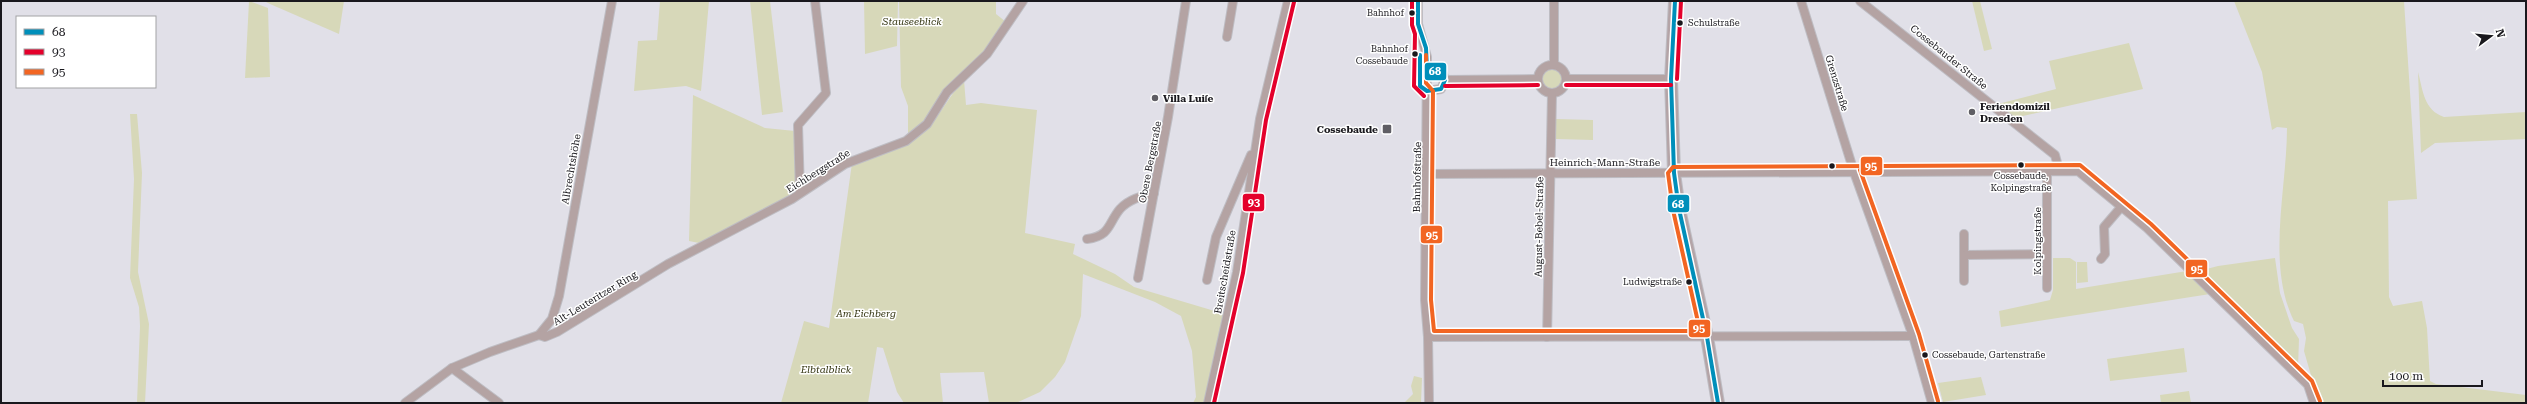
<svg xmlns="http://www.w3.org/2000/svg" width="2527" height="404" font-family="'Roboto Serif',serif">
<style>
.green{fill:#d7d8b9}
.lines{fill:none;stroke-linecap:round;stroke-linejoin:round}
.minor-casing{stroke:#bebdc3;stroke-width:10}
.primary-casing{stroke:#bebdc3;stroke-width:14}
.minor{stroke:#b4a3a3;stroke-width:8}
.primary{stroke:#b4a4a7;stroke-width:12}
.bus-1-casing{stroke:#fff;stroke-width:7}
.bus-2-casing{stroke:#fff;stroke-width:7}
.bus-3-casing{stroke:#fff;stroke-width:7}
.bus-1{stroke:#008fba;stroke-width:4}
.bus-2{stroke:#e4002b;stroke-width:4}
.bus-3{stroke:#f26522;stroke-width:4}
.bus-dot{fill:#19181d;stroke:#fff;stroke-width:1.5}
.poi-dot{fill:#5f5e64;stroke:#fff;stroke-width:1.5}
.labels{text-anchor:middle;dominant-baseline:central;stroke-width:3;stroke-linejoin:round;paint-order:stroke}
.bus-label{font-size:9px;fill:#19181d;stroke:#fff;text-anchor:end}
.park-label{font-size:10px;font-style:italic;fill:#343511;stroke:#fff}
.street-label{font-size:10px;fill:#19181d;stroke:#fff}
.poi-label{font-size:10px;font-weight:bold;fill:#19181d;stroke:#fff;text-anchor:start}
.line-badge{stroke:#fff;stroke-width:1.5}
.badge-label{font-size:11px;text-anchor:middle;font-weight:bold;fill:#fff}
</style>
<rect width="100%" height="100%" fill="#e1e0e8"/>
<g class="green">
<polygon points="249,1 268,8 270,77 245,78"/>
<polygon points="264,1 344,1 339,34 270,4"/>
<polygon points="660,1 709,1 701,91 686,86 634,91 638,41 657,40"/>
<polygon points="750,1 770,1 783,112 762,115"/>
<polygon points="864,1 898,1 897,46 865,54"/>
<polygon points="899,1 996,1 996,14 1006,22 986,51 947,87 919,127 908,134 908,106 901,87"/>
<polygon points="1972,1 1980,1 1992,49 1984,51"/>
<path d="M2234 1H2404L2417 199 2388 201 2389 297 2393 306 2422 301 2427 328 2430 381 2436 384 2526 395V403H2319L2304 351 2306 338 2303 324 2294 321C2266 265 2287 188 2287 128L2277 127 2272 130 2262 72Z"/>
<polygon points="2129,43 2143,89 2014,118 1998,104 2056,89 2049,61"/>
<circle cx="1552" cy="79" r="10"/>
<path d="M2418 72C2423 91 2424 110 2444 117L2526 112V139L2435 143 2421 153Z"/>
<path d="M964 80 966 105 981 103 1037 110 1025 233 1075 244 1073 254 1115 274 1134 287 1228 315 1208 403H1193L1196 397 1192 351 1181 316 1155 302 1083 274 1081 316 1065 362 1055 377 1040 392 1016 403H989L984 372 940 373 943 403H904L897 392 883 348 877 347 868 403H781L804 321 829 328 852 163C877 155 911 148 929 127 942 112 949 96 964 80Z"/>
<polygon points="693,95 765,128 795,131 795,191 778,204 699,243 689,241"/>
<polygon points="130,114 137,114 142,173 138,272 149,324 145,403 137,403 140,326 139,307 130,278 134,179"/>
<polygon points="1556,119 1593,120 1593,140 1556,139"/>
<polygon points="2083,165 2175,244 2171,244 2080,167"/>
<polygon points="2053,258 2070,258 2076,262 2076,289 2187,271 2210,294 2001,327 1999,311 2050,300 2053,290"/>
<polygon points="2275,258 2280,293 2292,328 2299,339 2298,368 2199,271 2218,266"/>
<polygon points="2077,262 2087,262 2088,282 2077,283"/>
<polygon points="2184,348 2187,372 2110,381 2107,359"/>
<polygon points="1414,376 1422,378 1421,403 1404,403 1413,394 1411,386"/>
<polygon points="1981,377 1986,395 1943,402 1938,383"/>
<polygon points="2189,391 2191,403 2161,403 2160,395"/>
</g>
<g class="lines">
<g class="minor-casing">
<g id="minor">
<polyline points="1418,1 1418,24 1427,57 1425,300 1428,337 1429,403"/>
<polyline points="1801,1 1854,172 1913,336 1932,403"/>
<polyline points="1860,1 2055,155 2059,170"/>
<polyline points="1227,37 1233,1"/>
<circle cx="1552" cy="79" r="14"/>
<polyline points="1554,65 1554,1"/>
<polyline points="1566,79 1671,79"/>
<polyline points="1445,80 1538,79"/>
<polyline points="1427,91 1441,89 1445,80 1443,74 1427,69"/>
<polyline points="2047,170 2047,288"/>
<polyline points="1427,174 2078,171 2147,228 2308,385 2314,403"/>
<polyline points="800,193 798,125 826,93 815,1"/>
<polyline points="1964,234 1964,255 2047,254"/>
<path d="M1087 239C1111 236 1108 223 1120 209 1129 199 1142 196 1154 193"/>
<polyline points="1964,255 1964,281"/>
<polyline points="2101,259 2105,254 2104,227 2122,206"/>
<polyline points="1138,278 1168,117 1186,1"/>
<polyline points="1207,280 1216,237 1251,155"/>
<polyline points="539,335 552,319 559,296 612,1"/>
<polyline points="1428,337 1913,336"/>
<polyline points="1547,337 1552,94"/>
<polyline points="452,368 499,403"/>
<polyline points="405,403 452,368 490,352 539,335 545,337 557,332 668,264 792,199 845,164 906,141 927,124 947,92 987,54 1023,1"/>
<polyline points="1208,403 1237,272 1260,119 1288,1"/>
</g>
</g>
<g class="primary-casing">
<polyline id="primary" points="1675,1 1671,79 1674,173 1679,209 1707,337 1718,403"/>
</g>
<use href="#minor" class="minor"/>
<use href="#primary" class="primary"/>
<g class="bus-1-casing">
<g id="bus-1">
<polyline points="1418,1 1418,24 1426,48 1427,69 1443,74 1445,80 1441,89 1427,91 1420,86 1420,55"/>
<polyline points="1675,1 1671,79 1674,173 1679,209 1707,337 1718,403"/>
</g>
</g>
<g class="bus-2-casing">
<g id="bus-2">
<polyline points="1412,1 1412,25 1415,34 1414,86 1424,96"/>
<polyline points="1677,79 1681,1"/>
<polyline points="1566,85 1671,85"/>
<polyline points="1445,86 1538,85"/>
<polyline points="1214,403 1243,273 1266,120 1294,2"/>
</g>
</g>
<g class="bus-3-casing">
<g id="bus-3">
<polyline points="1426,55 1426,83 1433,91 1431,300 1434,331 1700,331 1673,210 1668,173 1673,167 2080,165 2151,224 2312,381 2320,401"/>
<polyline points="1860,170 1919,334 1938,401"/>
</g>
</g>
<use href="#bus-1" class="bus-1"/>
<use href="#bus-2" class="bus-2"/>
<use href="#bus-3" class="bus-3"/>
</g>
<g class="bus-dot">
<circle cx="1412" cy="13" r="3.5"/>
<circle cx="1680" cy="23" r="3.5"/>
<circle cx="1415" cy="54" r="3.5"/>
<circle cx="2021" cy="165" r="3.5"/>
<circle cx="1832" cy="166" r="3.5"/>
<circle cx="1689" cy="282" r="3.5"/>
<circle cx="1925" cy="355" r="3.5"/>
</g>
<g class="poi-dot">
<circle cx="1155" cy="98" r="4"/>
<circle cx="1972" cy="112" r="4"/>
<rect x="1382" y="124" width="10" height="10" rx="2"/>
</g>
<g class="labels">
<g class="bus-label">
<text x="1404" y="13">Bahnhof</text>
<text x="1688" y="23" text-anchor="start">Schulstraße</text>
<text x="1408" y="49">Bahnhof<tspan x="1408" dy="12">Cossebaude</tspan></text>
<text x="2021" y="176" text-anchor="middle">Cossebaude,<tspan x="2021" dy="12">Kolpingstraße</tspan></text>
<text x="1682" y="282">Ludwigstraße</text>
<text x="1932" y="355" text-anchor="start">Cossebaude, Gartenstraße</text>
</g>
<g class="park-label">
<text x="912" y="21">Stauseeblick</text>
<text x="866" y="313">Am Eichberg</text>
<text x="826" y="369">Elbtalblick</text>
</g>
<g class="street-label">
<text transform="translate(1949 57) rotate(39)">Cossebauder Straße</text>
<text transform="translate(1837 83) rotate(73)">Grenzstraße</text>
<text transform="translate(1150 162) rotate(-79)">Obere Bergstraße</text>
<text x="1605" y="162">Heinrich-Mann-Straße</text>
<text transform="translate(571 169) rotate(-80)">Albrechtshöhe</text>
<text transform="translate(818 171) rotate(-32)">Eichbergstraße</text>
<text transform="translate(1417 177) rotate(-89)">Bahnhofstraße</text>
<text transform="translate(1539 227) rotate(-89)">August-Bebel-Straße</text>
<text transform="translate(2037 241) rotate(-90)">Kolpingstraße</text>
<text transform="translate(1225 272) rotate(-80)">Breitscheidstraße</text>
<text transform="translate(595 298) rotate(-31)">Alt-Leuteritzer Ring</text>
</g>
<g class="poi-label">
<text x="1163" y="98">Villa Luiſe</text>
<text x="1980" y="106">Feriendomizil<tspan x="1980" dy="12">Dresden</tspan></text>
<text x="1378" y="129" text-anchor="end">Cossebaude</text>
</g>
</g>
<g class="line-badge">
<rect x="1424" y="62" width="23" height="19" rx="4" fill="#008fba"/>
<rect x="1860" y="156" width="23" height="20" rx="4" fill="#f26522"/>
<rect x="1242" y="193" width="23" height="19" rx="4" fill="#e4002b"/>
<rect x="1667" y="194" width="23" height="19" rx="4" fill="#008fba"/>
<rect x="1420" y="225" width="23" height="19" rx="4" fill="#f26522"/>
<rect x="2185" y="259" width="23" height="19" rx="4" fill="#f26522"/>
<rect x="1688" y="319" width="23" height="19" rx="4" fill="#f26522"/>
</g>
<g class="badge-label">
<text x="1435" y="75">68</text>
<text x="1871" y="170">95</text>
<text x="1254" y="206">93</text>
<text x="1678" y="208">68</text>
<text x="1432" y="239">95</text>
<text x="2197" y="273">95</text>
<text x="1699" y="332">95</text>
</g>
<rect width="2527" height="404" fill="none" stroke="#19181d" stroke-width="4"/>
<rect x="16" y="16" width="140" height="72" fill="#ffffff" stroke="#a3a3a5"/>
<rect x="24" y="29" width="20" height="6" fill="#008fba" stroke="#a3a3a5"/>
<text x="52" y="36" font-size="12" fill="#19181d">68</text>
<rect x="24" y="49" width="20" height="6" fill="#e4002b" stroke="#a3a3a5"/>
<text x="52" y="56" font-size="12" fill="#19181d">93</text>
<rect x="24" y="69" width="20" height="6" fill="#f26522" stroke="#a3a3a5"/>
<text x="52" y="76" font-size="12" fill="#19181d">95</text>
<g transform="translate(2491 36) rotate(74)" stroke="#ffffff" stroke-width="3" paint-order="stroke">
<path d="M0-3L7 15L0 10L-7 15Z" fill="#19181d"/>
<text y="-6" font-size="11" font-weight="bold" text-anchor="middle" fill="#19181d">N</text>
</g>
<path d="M2383 380v6h99v-6" fill="none" stroke="#19181d" stroke-width="2"/>
<text x="2389" y="380" font-size="12" fill="#19181d" stroke="#ffffff" stroke-width="3" paint-order="stroke">100 m</text>
</svg>
